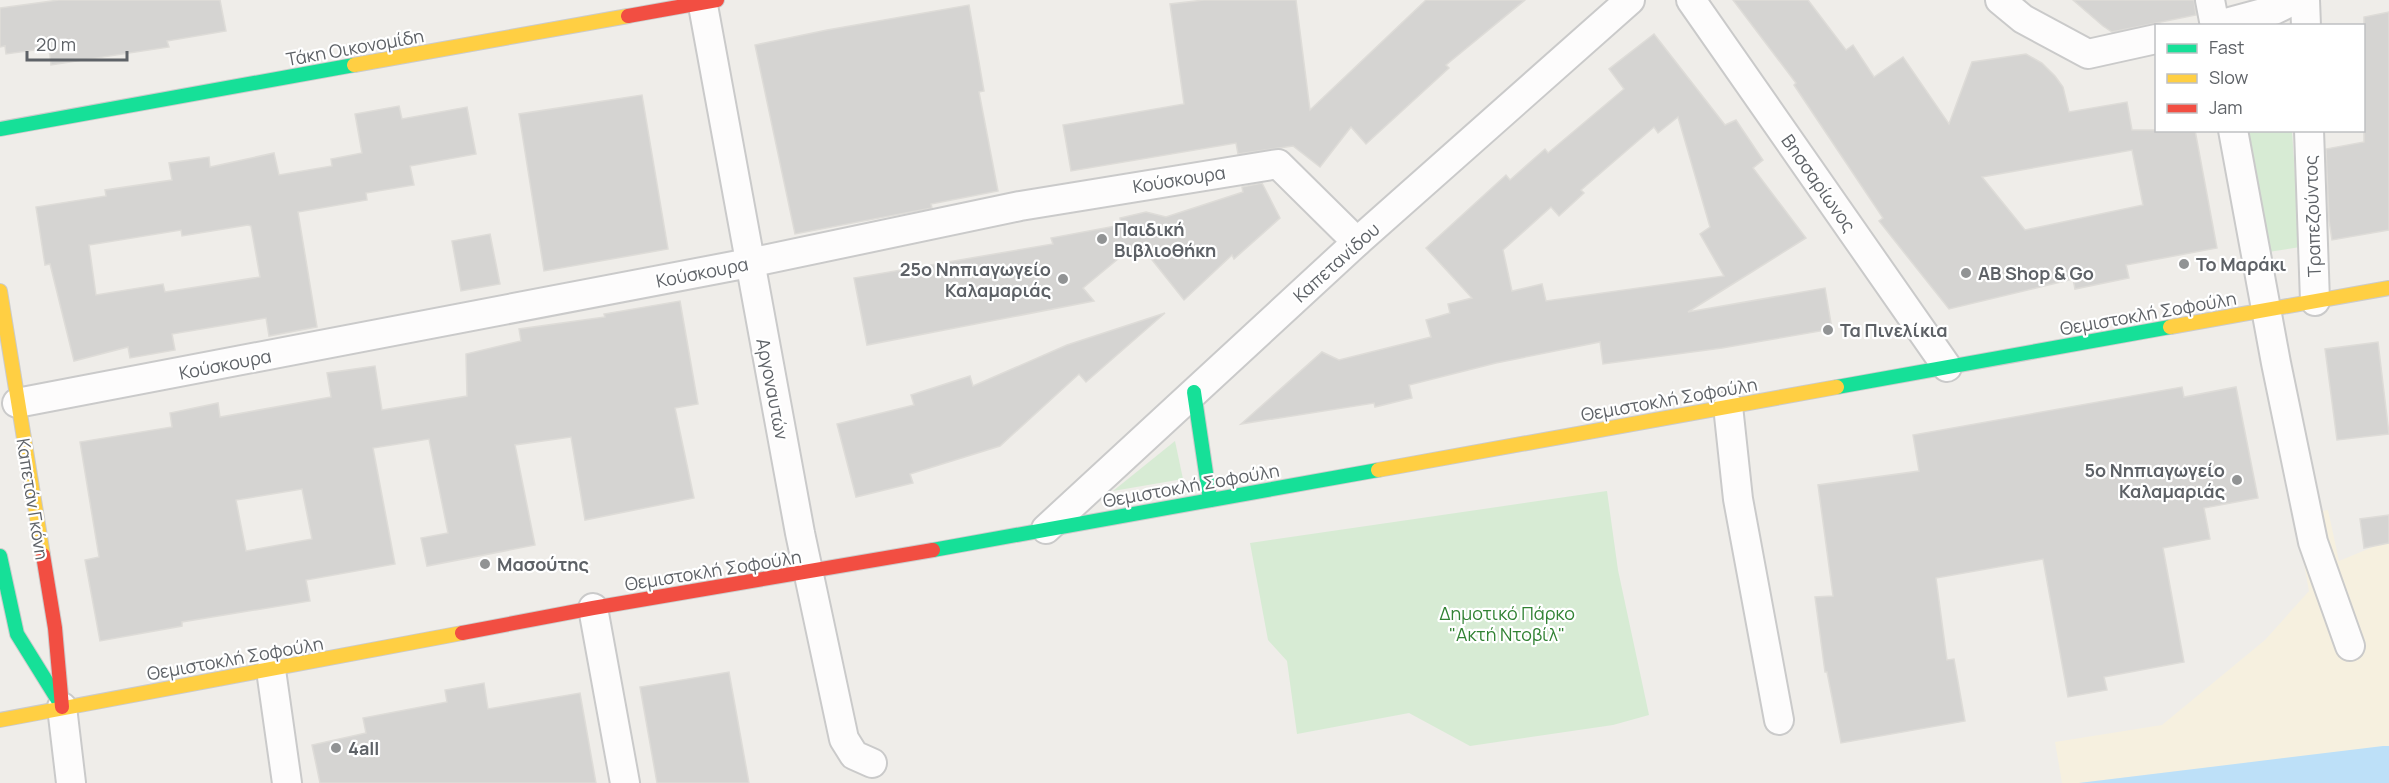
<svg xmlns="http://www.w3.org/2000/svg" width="2389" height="783" font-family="Manrope,sans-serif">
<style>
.green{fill:#d7ebd4}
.sand{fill:#f6f0df}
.water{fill:#bde0f8}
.building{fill:#d5d4d2;stroke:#dedcd8;stroke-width:1.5;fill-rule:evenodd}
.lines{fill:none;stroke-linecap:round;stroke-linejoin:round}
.street-casing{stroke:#cacaca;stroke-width:32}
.fast-casing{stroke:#cbcbcb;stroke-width:16}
.slow-casing{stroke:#cbcbcb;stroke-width:16}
.jam-casing{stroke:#cbcbcb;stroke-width:16}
.street{stroke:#fdfcfc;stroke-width:28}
.fast{stroke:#16e098;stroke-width:14}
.slow{stroke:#ffcf43;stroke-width:14}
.jam{stroke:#f24e42;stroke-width:14}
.poi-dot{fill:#919394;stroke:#fff;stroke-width:2}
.labels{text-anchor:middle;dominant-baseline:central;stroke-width:4.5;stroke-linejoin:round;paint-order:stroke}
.street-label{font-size:18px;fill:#5e6267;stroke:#fff}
.poi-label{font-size:18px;font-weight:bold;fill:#5e6267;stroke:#fff;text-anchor:start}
.park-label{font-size:18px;fill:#318233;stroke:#fff}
</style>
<rect width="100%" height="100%" fill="#efede9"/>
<g class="green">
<polygon points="2242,131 2292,131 2300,247 2262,253"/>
<polygon points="1175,441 1183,479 1113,491"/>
<polygon points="1607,491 1618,570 1649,715 1613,725 1470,746 1409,713 1297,734 1287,661 1268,640 1250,543"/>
</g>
<polygon class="sand" points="2328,510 2339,561 2380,544 2389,544 2389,746 2079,783 2062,783 2055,742 2162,725 2265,640 2309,591 2295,516"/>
<polygon class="water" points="2383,746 2389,746 2389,783 2079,783"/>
<g class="building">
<polygon points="59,0 220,0 226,31 167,41 169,47 51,65 49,48 6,54 5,46 0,47 0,8"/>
<polygon points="1204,0 1296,0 1310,110 1426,0 1525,0 1446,65 1449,68 1366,144 1351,127 1320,167 1293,146 1238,154 1236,143 1071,171 1063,125 1184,104 1170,4"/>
<path d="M1733 0H1808L1846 50 1853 45 1874 77 1903 57 1949 124 1972 62 2026 54 2042 63 2055 76 2063 87 2069 112 2127 102 2132 130H2195L2217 248 2126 265 2129 278 2075 289 2073 279 1949 309 1879 221 1883 218 1794 85 1796 83ZM2132 150 2143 205 2025 230 1982 177Z"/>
<polygon points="2073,0 2194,0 2196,15 2112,32 2103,26"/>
<polygon points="969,5 984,91 979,92 998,191 931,204 932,208 795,234 755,45 827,30"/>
<polygon points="2389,12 2389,230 2332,240 2329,220 2326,149 2364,142 2364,17"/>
<path d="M1654 34 1725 125 1736 120 1763 160 1753 168 1806 238 1688 312 1825 288 1832 329 1722 348 1603 364 1600 342 1496 363 1409 385 1412 398 1375 407 1374 403 1241 424 1322 352 1339 360 1431 337 1426 320 1450 313 1448 304 1472 298 1426 248 1506 175 1510 180 1545 149 1548 153 1624 89 1609 69ZM1678 117 1710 227 1700 234 1724 276 1546 301 1542 284 1512 291 1503 250 1551 207 1559 216 1584 193 1581 190 1654 127 1658 133Z"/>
<polygon points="642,95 668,249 544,271 519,114"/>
<path d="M399 106 402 119 467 107 476 154 410 166 414 185 366 193 367 200 298 212 317 327 269 336 266 318 172 334 175 350 130 358 128 347 74 361 50 264 45 265 36 207 106 196 105 190 172 180 169 163 209 157 210 167 274 153 279 175 332 166 331 159 362 153 355 114ZM248 225 251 226 260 277 165 292 163 284 96 295 89 245 181 230 182 236Z"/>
<polygon points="1262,183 1280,218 1234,259 1232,255 1184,300 1149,256 1124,254 1083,288 1094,301 867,345 854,278 1053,244 1051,238 1121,225 1120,218 1146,212 1166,217 1243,192 1242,187"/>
<polygon points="490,234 500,284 461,291 452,241"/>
<path d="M680 301 698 404 675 408 694 498 585 520 571 437 515 445 535 545 427 566 421 538 448 533 429 439 373 448 395 564 306 580 310 601 182 622V626L100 641 85 560 99 557 80 442 172 427 170 413 218 403 220 417 331 397 327 373 375 366 382 410 467 396 466 354 521 341 519 329 605 317 604 314ZM302 489 312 539 246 551 236 500Z"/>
<polygon points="1165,313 1086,382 1079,374 1000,446 910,474 913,483 856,497 837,424 914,405 911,395 970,376 973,386 1067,345"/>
<polygon points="2378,342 2389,434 2337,440 2325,349"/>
<polygon points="2182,387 2184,397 2236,387 2258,498 2204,508 2210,539 2163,548 2184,662 2104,677 2107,690 2068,697 2043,559 1936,578 1947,660 1954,659 1965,721 1841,743 1827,672 1825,672 1815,597 1833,596 1818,485 1919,471 1913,435"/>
<polygon points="2389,515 2389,543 2364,548 2360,519"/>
<polygon points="729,672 749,783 657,783 640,687"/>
<polygon points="484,683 488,709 580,693 596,783 320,783 312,745 366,733 363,718 447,702 445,690"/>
</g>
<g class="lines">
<g class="street-casing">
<g id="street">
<polyline points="702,0 800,533 844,739 854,755 872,763"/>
<polyline points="1691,0 1947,367"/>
<polyline points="2000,0 2023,19 2088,54 2156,39"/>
<polyline points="2210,0 2215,26"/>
<polyline points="2305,0 2306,26"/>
<polyline points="2215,26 2274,10 2294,0"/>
<polyline points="2233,130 2276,363 2313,542 2350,646"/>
<polyline points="2309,130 2315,301"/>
<polyline points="17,403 749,263 1020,206 1278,164 1357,242"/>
<polyline points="1728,406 1738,499 1779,720"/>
<polyline points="1046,529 1357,242 1630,0"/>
<polyline points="593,608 625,783"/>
<polyline points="271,670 287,783"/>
<polyline points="62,707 71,783"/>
</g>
</g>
<g class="fast-casing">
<g id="fast">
<polyline points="0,129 354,65"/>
<polyline points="1837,387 2170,327"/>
<polyline points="1194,392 1210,500"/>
<polyline points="933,550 1378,470"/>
<polyline points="0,556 17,634 58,700"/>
</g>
</g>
<g class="slow-casing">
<g id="slow">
<polyline points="354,65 628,16"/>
<polyline points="0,291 43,555"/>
<polyline points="2170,327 2389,288"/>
<polyline points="1378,470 1837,387"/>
<polyline points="0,720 462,633"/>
</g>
</g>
<g class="jam-casing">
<g id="jam">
<polyline points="628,16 717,0"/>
<polyline points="43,555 55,628 62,707"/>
<polyline points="462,633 593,608 933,550"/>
</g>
</g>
<use href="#street" class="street"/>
<use href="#fast" class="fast"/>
<use href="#slow" class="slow"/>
<use href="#jam" class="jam"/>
</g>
<g class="poi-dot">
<circle cx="1102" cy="239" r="6"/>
<circle cx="2184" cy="264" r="6"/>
<circle cx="1966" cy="273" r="6"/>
<circle cx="1063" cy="279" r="6"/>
<circle cx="1828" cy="330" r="6"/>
<circle cx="2237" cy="480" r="6"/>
<circle cx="485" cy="564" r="6"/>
<circle cx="336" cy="748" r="6"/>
</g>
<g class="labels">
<g class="street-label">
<text transform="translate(355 47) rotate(-10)">Τάκη Οικονομίδη</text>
<text transform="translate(1179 179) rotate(-9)">Κούσκουρα</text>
<text transform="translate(1819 183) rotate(55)">Βησσαρίωνος</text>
<text transform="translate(2312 216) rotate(-92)">Τραπεζούντος</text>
<text transform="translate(1336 262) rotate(-42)">Καπετανίδου</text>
<text transform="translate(702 272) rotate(-11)">Κούσκουρα</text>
<text transform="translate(2148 313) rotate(-10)">Θεμιστοκλή Σοφούλη</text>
<text transform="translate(225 364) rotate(-11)">Κούσκουρα</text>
<text transform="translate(773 389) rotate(79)">Αργοναυτών</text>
<text transform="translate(1669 399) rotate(-10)">Θεμιστοκλή Σοφούλη</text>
<text transform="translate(1191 485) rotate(-10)">Θεμιστοκλή Σοφούλη</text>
<text transform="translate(33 499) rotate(81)">Καπετάν Γκόνη</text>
<text transform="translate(713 570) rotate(-9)">Θεμιστοκλή Σοφούλη</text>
<text transform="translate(235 658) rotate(-10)">Θεμιστοκλή Σοφούλη</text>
</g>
<g class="poi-label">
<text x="1114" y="229">Παιδική<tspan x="1114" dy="21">Βιβλιοθήκη</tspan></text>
<text x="2196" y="264">Το Μαράκι</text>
<text x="1051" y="269" text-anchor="end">25ο Νηπιαγωγείο<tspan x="1051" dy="21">Καλαμαριάς</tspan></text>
<text x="1978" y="273">AB Shop &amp; Go</text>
<text x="1840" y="330">Τα Πινελίκια</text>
<text x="2225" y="470" text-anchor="end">5ο Νηπιαγωγείο<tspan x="2225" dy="21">Καλαμαριάς</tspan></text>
<text x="497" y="564">Μασούτης</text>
<text x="348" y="748">4all</text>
</g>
<g class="park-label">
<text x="1507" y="613">Δημοτικό Πάρκο<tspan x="1507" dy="21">"Ακτή Ντοβίλ"</tspan></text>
</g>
</g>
<rect x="2155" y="24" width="210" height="108" fill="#ffffff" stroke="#bfc0c2" stroke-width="1.5"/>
<rect x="2167" y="44" width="30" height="9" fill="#16e098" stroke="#bfc0c2" stroke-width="1.5"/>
<text x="2209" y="54" font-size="18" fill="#5e6267">Fast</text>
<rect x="2167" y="74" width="30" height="9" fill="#ffcf43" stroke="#bfc0c2" stroke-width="1.5"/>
<text x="2209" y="84" font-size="18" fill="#5e6267">Slow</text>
<rect x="2167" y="104" width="30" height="9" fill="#f24e42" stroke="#bfc0c2" stroke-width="1.5"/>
<text x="2209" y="114" font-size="18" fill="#5e6267">Jam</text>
<path d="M27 51v9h100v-9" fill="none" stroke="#5e6267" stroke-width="3"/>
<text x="36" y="51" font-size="18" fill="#5e6267" stroke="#ffffff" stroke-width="4.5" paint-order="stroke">20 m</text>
</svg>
